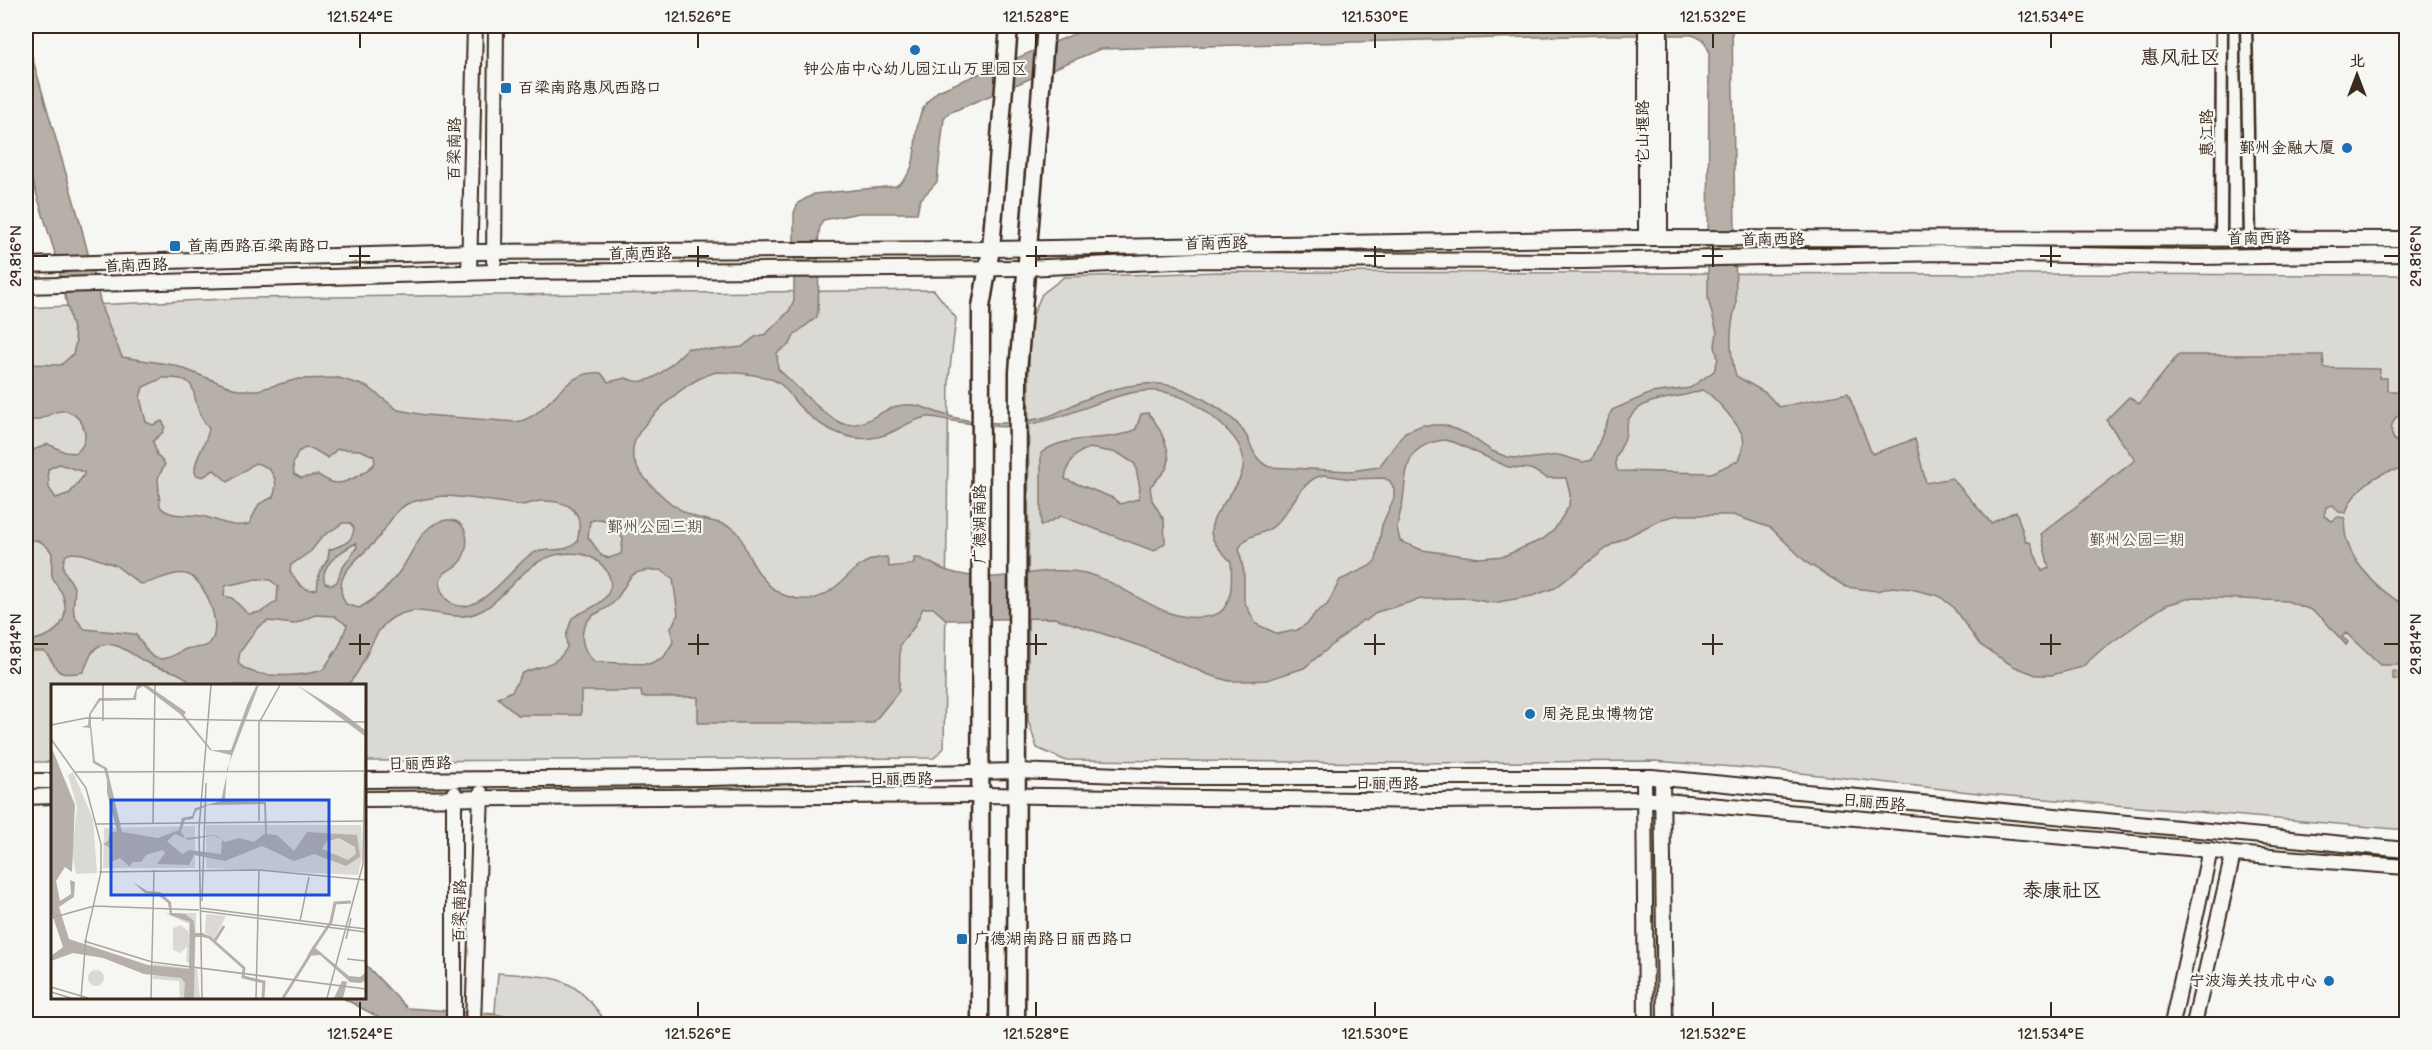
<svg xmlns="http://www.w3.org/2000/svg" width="2432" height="1050" font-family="'Balsamiq Sans','LXGW WenKai TC',sans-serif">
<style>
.green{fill:#dad9d3;stroke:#8a8278;stroke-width:1.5}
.water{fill:#b6b0a9;stroke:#857a71;stroke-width:1.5;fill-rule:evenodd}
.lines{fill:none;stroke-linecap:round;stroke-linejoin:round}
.street-casing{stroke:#3b2a1e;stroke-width:15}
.secondary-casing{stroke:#3b2a1e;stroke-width:18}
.primary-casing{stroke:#3b2a1e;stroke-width:21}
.street{stroke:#f6f6f2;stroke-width:10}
.secondary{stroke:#f6f6f2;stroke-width:14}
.primary{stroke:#f6f6f2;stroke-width:16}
.ticks{fill:none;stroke:#3b2a1e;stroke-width:2}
.poi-dot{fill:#1f6fb2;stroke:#f6f6f2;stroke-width:2}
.labels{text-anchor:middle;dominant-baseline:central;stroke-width:4.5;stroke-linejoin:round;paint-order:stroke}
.poi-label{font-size:16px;fill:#3b2a1e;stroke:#f6f6f2;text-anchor:start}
.street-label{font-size:16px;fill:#3b2a1e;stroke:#f6f6f2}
.park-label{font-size:16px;fill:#63564b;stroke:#f6f6f2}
.quarter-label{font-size:20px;fill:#3b2a1e;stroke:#f6f6f2}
.inset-river{fill:none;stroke:#b6b0a9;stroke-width:3}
.inset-road{fill:none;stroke:#aba49d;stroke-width:1.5}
.view{fill:#1d4ed8;fill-opacity:0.15;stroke:#1d4ed8;stroke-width:3}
.inset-edge{fill:none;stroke:#3b2a1e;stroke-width:3}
.neatline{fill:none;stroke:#3b2a1e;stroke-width:2}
.ticks-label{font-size:15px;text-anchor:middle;fill:#3b2a1e}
</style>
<rect width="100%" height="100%" fill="#f6f6f2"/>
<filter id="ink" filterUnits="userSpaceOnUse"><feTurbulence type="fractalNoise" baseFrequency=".0167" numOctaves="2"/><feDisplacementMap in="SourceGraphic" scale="12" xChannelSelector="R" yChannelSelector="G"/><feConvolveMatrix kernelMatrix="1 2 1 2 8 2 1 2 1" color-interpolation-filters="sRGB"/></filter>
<g filter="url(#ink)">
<g class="green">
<polygon points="1221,272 2406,275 2406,830 1987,794 1774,770 1654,761 1410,763 1064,760 1037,748 1028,720 1029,324 1042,294 1064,277"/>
<polygon points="934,290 956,318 949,377 944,748 934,758 365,761 364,686 52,686 52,762 26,762 26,308 248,298"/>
<path d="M498 973C554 977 574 973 607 1024H494Z"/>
</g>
<g class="water">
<path d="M1093 26H1732L1736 305C1729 329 1729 352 1736 376L1766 393 1779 407 1848 393 1872 454 1915 439 1926 483 1952 478 1991 523 2016 511 2026 542H2030L2042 571 2049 568 2041 534 2135 460 2106 420 2129 397 2139 404 2178 355H2323L2324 368 2380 369 2379 378H2387V391H2406V410C2386 420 2387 440 2406 449V472C2385 463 2350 492 2346 513L2339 512 2333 505 2326 507 2324 516 2332 521 2338 517 2345 518C2340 554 2377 590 2406 606V681L2393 679V671L2401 672V665H2380L2346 633 2342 637 2348 642 2346 645 2322 618 2311 610 2287 601 2194 597 2166 605 2152 614 2101 650 2082 667 2052 675H2036L2013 666 1980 645 1952 606 1939 596 1911 589 1892 587 1877 591 1846 587 1807 563 1771 528 1733 515H1678L1662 519 1611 545 1555 588 1532 596 1493 603 1465 598 1421 599 1377 612 1366 621 1363 620 1304 668 1267 680 1246 681H1229L1209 675 1143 647 1055 618 947 620 933 608H923L914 627 900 645 899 691 873 723H698V697H642L641 691H581V715H518L498 698 512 691 522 673C539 665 557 667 567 647L566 636 572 618C582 611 595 608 603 600 622 581 601 557 581 554 518 546 509 612 464 616 440 618 420 604 396 616 370 628 368 666 347 685H189L188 680C176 669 164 671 150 664 136 659 117 638 99 646 90 650 88 664 83 672 49 678 61 667 44 651H26V641C51 639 72 625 63 596 61 589 54 584 52 576 51 568 52 560 52 553 46 544 36 536 26 542V453L48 444 65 452 76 453C92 440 85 418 67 411 50 409 44 423 26 420V364L61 365 73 354 76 342 54 250 26 160V36L80 222 103 312 122 357 174 365 238 390H258L298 379 339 378 368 387 398 410 425 415 516 422C549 418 563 368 601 373L608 382 626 378C650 391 671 364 688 348L715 350 742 347 755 337 766 334 789 311 794 300V213L798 203 814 194 896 186C931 164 899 122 938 91ZM1607 35H1692L1703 39 1709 51 1708 299 1717 332 1715 346 1718 359 1714 371 1690 388 1651 393 1612 410 1592 460 1583 462 1559 455 1526 459 1507 457 1492 451 1467 434 1445 425H1423L1405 432 1379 467 1351 471 1269 467C1252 459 1253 445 1244 432 1232 413 1189 388 1167 385 1139 380 1104 391 1079 402 1068 407 1057 414 1046 417 1011 426 976 425 942 414 928 410 919 403 903 405 881 407 868 428 844 424 827 420 793 382 778 369L777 353 790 344 795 334 817 317C822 296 813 231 823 220L859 213H917L920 200 937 182 944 118 949 113 1100 49ZM716 372C734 373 763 373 779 383 787 389 793 400 800 407 817 425 846 442 872 438 893 436 907 420 927 417 935 416 945 420 953 421 979 425 1000 429 1025 425 1109 412 1151 351 1229 432 1273 477 1202 506 1212 537 1215 547 1225 554 1231 562 1232 578 1234 609 1214 615 1165 629 1129 583 1085 573 1054 566 1021 577 989 577 976 577 961 575 948 571 938 568 929 561 919 558H914V564L889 567 887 557C843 557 840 613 786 596 767 589 753 566 745 548 742 541 741 534 734 529 724 522 707 521 695 517 678 510 667 501 654 488 629 464 624 446 650 419 670 398 689 380 716 372ZM163 378C198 377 190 386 199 412 201 418 206 424 209 429 207 444 191 462 196 475L203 477 214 470 228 482 255 463C273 466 280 481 273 497L259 504 249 524C231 529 217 519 201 516 188 514 168 518 160 506L158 478 165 464 157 455 153 441 163 432 165 426 162 421 153 425 146 422 140 398 143 387ZM1701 390C1711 391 1740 426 1743 437 1745 446 1742 452 1739 460L1712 473 1618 471C1612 460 1619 452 1624 441 1627 434 1625 426 1629 419 1643 394 1678 401 1701 390ZM1445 440 1456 443 1508 467 1531 469 1547 478H1566L1570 494 1569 506 1554 530 1543 539 1504 556 1479 558 1422 550 1400 541 1397 528C1398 518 1402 509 1403 500 1407 468 1405 444 1445 440ZM305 448 313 449 328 458 337 449 360 450 374 456 375 463C367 472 343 487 331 482 326 480 322 477 318 475L301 478 294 474 293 464 298 452ZM59 464 84 472V475L70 493 56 498 49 488 48 469ZM1324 475 1351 479 1384 478 1390 481 1394 489V498L1382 525 1376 560 1370 566 1340 580 1327 605 1315 613 1309 622 1297 630 1278 634 1256 624 1244 601V573L1239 549C1247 531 1264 537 1276 524 1291 510 1302 478 1324 475ZM443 496C468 497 493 501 517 505 525 506 532 502 540 501 571 500 585 511 577 542 563 556 542 544 527 557 511 570 475 621 450 602 443 597 437 586 441 578 444 571 453 569 458 564 471 551 471 518 447 520 421 523 415 550 402 568 392 583 375 600 359 608L346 604C327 573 365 556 380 536 388 525 394 511 407 504 417 499 432 498 443 496ZM600 519 611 522 623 539 621 554 609 558 602 556 588 537 590 521ZM343 523H350L354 528C353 543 342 545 329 550L328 559 319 573 317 589C302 593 298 582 290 571L291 565 311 551 322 537ZM356 543 357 547 341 570 337 582 332 585 325 583C318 565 343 550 356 543ZM72 553 83 554 115 565 140 584C156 583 173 569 189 575 207 583 224 630 209 644 202 650 194 646 186 649 177 653 168 661 156 658 146 655 143 641 135 634L85 629C63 609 80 598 73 585 66 573 59 569 66 555ZM661 570 673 579 678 614 671 628 673 642 664 657 649 664 595 662C581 650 577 631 591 617 597 612 605 610 611 605 633 583 620 569 661 570ZM257 579 270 580 278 586 277 601 261 612 248 614 232 598 224 596 225 586ZM315 615 334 616 347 625 339 646 323 670C303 676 253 681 238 663L240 652 258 627 268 621 294 624Z"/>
<path d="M1148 413C1158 423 1175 456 1166 469 1162 475 1155 481 1150 487L1152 500 1164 520 1165 543 1154 551 1061 516 1041 526V453C1067 432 1108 444 1136 429L1141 414ZM1089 448 1118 453 1135 464 1140 488 1138 499 1120 504 1113 498 1065 479C1068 462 1073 454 1089 448Z"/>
<polygon points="365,964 407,1008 494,1014 546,1024 391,1024 343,998 364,998"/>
</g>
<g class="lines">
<g class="street-casing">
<g id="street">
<polyline points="2246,26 2250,240"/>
<polyline points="2221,240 2222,26"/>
</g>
</g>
<g class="secondary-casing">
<g id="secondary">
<polyline points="1660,26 1660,238"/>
<polyline points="1646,238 1646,26"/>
<polyline points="494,261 496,26"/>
<polyline points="26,265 474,252 991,249 1633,238 2406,239"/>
<polyline points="469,273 475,26"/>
<polyline points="26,286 494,272 1026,268 1196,260 1583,261 1943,253 2199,257 2406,254"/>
<polyline points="1644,777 1646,1024"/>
<polyline points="1662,778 1665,1024"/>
<polyline points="364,780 709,778 1017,771 1172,777 1652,777 2406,850"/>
<polyline points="26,781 52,781"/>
<polyline points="26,797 52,796"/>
<polyline points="364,799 979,795 1436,801 1643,799 2210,850 2233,854 2406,867"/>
<polyline points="454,1024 454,793"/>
<polyline points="473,1024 481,793"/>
<polyline points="2172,1024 2210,850"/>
<polyline points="2194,1024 2233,854"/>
</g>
</g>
<g class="primary-casing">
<g id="primary">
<polyline points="980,1024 981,307 991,249 1009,26"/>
<polyline points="1016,1024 1018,372 1046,26"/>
</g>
</g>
<use href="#street" class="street"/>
<use href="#secondary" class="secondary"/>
<use href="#primary" class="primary"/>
</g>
</g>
<path class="ticks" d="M360 33V48M698 33V48M1036 33V48M1375 33V48M1713 33V48M2051 33V48M360 246V267M698 246V267M1036 246V267M1375 246V267M1713 246V267M2051 246V267M33 256H48M349 256H370M688 256H709M1026 256H1047M1364 256H1385M1702 256H1723M2040 256H2061M2384 256H2399M360 634V655M698 634V655M1036 634V655M1375 634V655M1713 634V655M2051 634V655M33 644H48M349 644H370M688 644H709M1026 644H1047M1364 644H1385M1702 644H1723M2040 644H2061M2384 644H2399M360 1002V1017M698 1002V1017M1036 1002V1017M1375 1002V1017M1713 1002V1017M2051 1002V1017"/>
<g class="poi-dot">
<circle cx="915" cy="50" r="6"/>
<rect x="500" y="82" width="12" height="12" rx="3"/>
<circle cx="2347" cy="148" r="6"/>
<rect x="169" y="240" width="12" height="12" rx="3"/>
<circle cx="1530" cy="714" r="6"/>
<rect x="956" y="933" width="12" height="12" rx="3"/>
<circle cx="2329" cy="981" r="6"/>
</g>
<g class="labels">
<g class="poi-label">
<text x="915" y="69" text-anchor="middle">钟公庙中心幼儿园江山万里园区</text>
<text x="518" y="88">百梁南路惠风西路口</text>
<text x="2335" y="148" text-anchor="end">鄞州金融大厦</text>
<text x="187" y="246">首南西路百梁南路口</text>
<text x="1542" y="714">周尧昆虫博物馆</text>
<text x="974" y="939">广德湖南路日丽西路口</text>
<text x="2317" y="981" text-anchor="end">宁波海关技术中心</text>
</g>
<g class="street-label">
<text transform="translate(1643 132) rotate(-90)">它山堰路</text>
<text transform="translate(2207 133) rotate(-90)">惠江路</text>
<text transform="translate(455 149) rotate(-89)">百梁南路</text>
<text transform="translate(2259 239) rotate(-1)">首南西路</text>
<text transform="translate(1773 240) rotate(-1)">首南西路</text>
<text transform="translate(1216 244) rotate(-1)">首南西路</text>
<text transform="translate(640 254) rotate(-1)">首南西路</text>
<text transform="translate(136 266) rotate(-2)">首南西路</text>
<text transform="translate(980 524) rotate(-90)">广德湖南路</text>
<text transform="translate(420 764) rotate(-1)">日丽西路</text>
<text x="901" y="779">日丽西路</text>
<text transform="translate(1387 784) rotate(1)">日丽西路</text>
<text transform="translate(1874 803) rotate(5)">日丽西路</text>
<text transform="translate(460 911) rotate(-88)">百梁南路</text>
</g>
<g class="park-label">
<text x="655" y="527">鄞州公园三期</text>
<text x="2137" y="540">鄞州公园二期</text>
</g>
<g class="quarter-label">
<text x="2180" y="58">惠风社区</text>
<text x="2062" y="891">泰康社区</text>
</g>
</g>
<g transform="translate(51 684)">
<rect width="315" height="315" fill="#f6f6f2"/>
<path d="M22 88 42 135 46 189 25 190 21 169 26 123 17 91ZM155 141H310L311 173 307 191 155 184ZM144 142V184H52L53 144ZM114 229H145L144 279 135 278 138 240ZM155 230 175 232 163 255 154 249ZM130 241 137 247V262L129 269 122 266V244ZM103 280 146 285 149 314H129L128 297 102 295ZM37 294a8 8 0 1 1 16 0a8 8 0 1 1-16 0Z" fill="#dad9d3"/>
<path d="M86 1H96L135 28 133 31 161 66H180L196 21 205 2 208 1 176 85 174 117 215 118 216 150 226 151 243 167 256 148 306 151 309 173 295 182 263 170 243 177 211 162 174 177 143 171 138 181 106 180 114 169 112 166 95 171 90 178H81L79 183 69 174 58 179 59 164 52 160 57 157 58 150 66 147 56 109V96L53 85 42 79 39 44 30 43 37 41 38 30 48 14H82ZM92 2 129 30 159 66 180 71 170 117 144 124 141 132 131 134 128 146 107 154 71 148 56 84 44 77 40 40V30L49 17 85 16 86 6ZM158 121 213 120 214 149 203 158 188 154 174 158 163 151 134 154 130 148 134 136 142 135 145 127ZM124 150 138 156 165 151 171 156 170 170 139 166 131 170 116 157ZM288 154 304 163 305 170 297 176 271 165 275 158ZM246 1 292 29 315 47V53ZM0 62 24 121 21 188 14 183 5 197 9 217 20 210 19 196 24 198 23 213 8 223 18 255 97 281 138 285 139 238 119 231 117 219 107 211 94 209 82 198 96 207 109 208 120 218 121 229 134 230 143 237 144 249H153L154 253H144L143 314H133L134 299 130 294 93 290 52 274 22 269 0 277V272L12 263 0 227ZM262 262 298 292 309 293 315 288V296L310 299 296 298 292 314H283L291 297 299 298 269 271 256 272Z" fill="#b6b0a9" fill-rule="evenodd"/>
<path class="inset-river" d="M150 251 158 253 193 284 192 293 213 298 212 314M163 258 173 242M262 265 280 238 284 219 300 218M232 314 259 271"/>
<path class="inset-road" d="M52 37V1M0 41 35 34 315 38M0 55 35 104 50 160V188L35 254 30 314M23 88 315 87M208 137V39L229 1M102 139 104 1M45 140 315 137M48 188 208 186 315 196M151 217 155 99M150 224 315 245M150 227 315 248M0 234 43 222 148 226M249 237 258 193M295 255 300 234M33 257 101 278 315 305M296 275 315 277M0 303 37 314M0 308 20 314M100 314 103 186M151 314 148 144 160 1M205 314 208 186M276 314 312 180 315 1"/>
<path class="view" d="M60 116H278V211H60Z"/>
<rect width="315" height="315" class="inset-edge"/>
</g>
<rect width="2432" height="1050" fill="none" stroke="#f6f6f2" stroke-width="66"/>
<g transform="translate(2357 75)" stroke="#f6f6f2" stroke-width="4.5" paint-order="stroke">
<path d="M0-4.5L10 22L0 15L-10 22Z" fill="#3b2a1e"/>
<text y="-9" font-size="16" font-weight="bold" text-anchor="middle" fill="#3b2a1e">北</text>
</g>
<rect x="33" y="33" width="2366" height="984" class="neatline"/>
<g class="ticks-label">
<text x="360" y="22">121.524°E</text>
<text x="698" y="22">121.526°E</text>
<text x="1036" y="22">121.528°E</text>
<text x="1375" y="22">121.530°E</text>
<text x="1713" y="22">121.532°E</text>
<text x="2051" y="22">121.534°E</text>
<text transform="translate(16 256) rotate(-90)" y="5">29.816°N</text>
<text transform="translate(2416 256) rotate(-90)" y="5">29.816°N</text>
<text transform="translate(16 644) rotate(-90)" y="5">29.814°N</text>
<text transform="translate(2416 644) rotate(-90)" y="5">29.814°N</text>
<text x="360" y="1039">121.524°E</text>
<text x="698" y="1039">121.526°E</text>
<text x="1036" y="1039">121.528°E</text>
<text x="1375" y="1039">121.530°E</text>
<text x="1713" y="1039">121.532°E</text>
<text x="2051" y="1039">121.534°E</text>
</g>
</svg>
